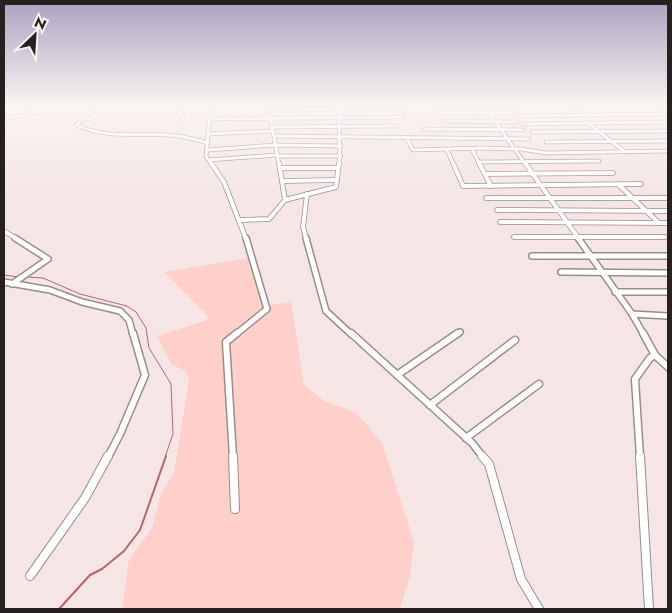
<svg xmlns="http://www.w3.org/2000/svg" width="672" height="613" font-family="Jost,sans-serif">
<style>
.green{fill:#ffcfca}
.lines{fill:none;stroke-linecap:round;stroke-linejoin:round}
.stream-far1{stroke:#b26965;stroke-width:1}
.stream{stroke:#b26965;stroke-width:2}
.minor-far4-casing{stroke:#9a8c8b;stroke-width:4.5}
.minor-far3-casing{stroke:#9a8c8b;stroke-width:5.5}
.minor-far2-casing{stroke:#9a8c8b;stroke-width:8}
.minor-far1-casing{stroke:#9a8c8b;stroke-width:9}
.minor-casing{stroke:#9a8c8b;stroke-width:10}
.minor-far4{stroke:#fff;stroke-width:3}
.minor-far3{stroke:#fff;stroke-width:4}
.minor-far2{stroke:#fff;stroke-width:5}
.minor-far1{stroke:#fff;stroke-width:6}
.minor{stroke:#fff;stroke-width:8}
</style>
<rect width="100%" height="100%" fill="#f5e6e5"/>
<polygon class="green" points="253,257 263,306 291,302 304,385 323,400 357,413 382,443 414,542 410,576 400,609 122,609 129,560 152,528 161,494 174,473 189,378 185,371 171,364 157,336 210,319 164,272"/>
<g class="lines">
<g class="stream-far1">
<polyline points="4,275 18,277"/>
<polyline points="27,277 43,278 80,294 127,306 136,312 146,328 149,348 171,384 173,434 165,457"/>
</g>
<polyline class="stream" points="59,609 90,575 102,569 124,551 140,530 166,456"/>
<g class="minor-far4-casing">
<g id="minor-far4">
<path d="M93 106V110L76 125C107 139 136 133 169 135 182 136 195 139 208 143"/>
<polyline points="178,106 183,120"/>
<polyline points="211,106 206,156 212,165"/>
<polyline points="484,106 526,165"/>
<polyline points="504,106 567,106"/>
<polyline points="210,108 248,106"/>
<polyline points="569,108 668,106"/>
<polyline points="270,109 402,110"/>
<polyline points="433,113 512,113"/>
<polyline points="270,115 279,165"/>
<polyline points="518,116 668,114"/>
<polyline points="210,119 403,117"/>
<polyline points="446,121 517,122"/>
<polyline points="4,122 8,118 38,112 40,106"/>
<polyline points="588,123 625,152"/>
<polyline points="523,124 668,122"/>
<polyline points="272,127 396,126"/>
<polyline points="424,129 523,130"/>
<polyline points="532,132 668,131"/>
<polyline points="208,134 273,131"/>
<polyline points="274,136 529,139"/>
<polyline points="407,139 413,150 481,148 521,149 546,153 668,151"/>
<polyline points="546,142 668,141"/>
<polyline points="472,149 480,165"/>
<polyline points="208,150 275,145 341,146"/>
<polyline points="447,150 454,165"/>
<polyline points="278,156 341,156"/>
<polyline points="208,160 277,155"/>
<polyline points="479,162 599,161"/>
<path d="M339 165C341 145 338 126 340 106"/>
</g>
</g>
<g class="minor-far3-casing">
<g id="minor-far3">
<polyline points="211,163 224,182 246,239"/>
<polyline points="279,163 285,200"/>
<polyline points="453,163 463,186 641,184"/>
<polyline points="479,163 491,186"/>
<polyline points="525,163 579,239"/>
<polyline points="280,168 338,168"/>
<polyline points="485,174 613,173"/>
<polyline points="282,181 337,180"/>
<polyline points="619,185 659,223"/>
<polyline points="486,198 668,198"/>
<polyline points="497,210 668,211"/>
<polyline points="239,220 269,219 285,200 336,187 339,163"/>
<polyline points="500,222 668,223"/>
<polyline points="4,231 17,239"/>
<polyline points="514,237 665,237"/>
<polyline points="306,239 303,227 307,194"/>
</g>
</g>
<g class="minor-far2-casing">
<g id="minor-far2">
<polyline points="306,238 326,311 352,335"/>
<polyline points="578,238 632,314 644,335"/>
<polyline points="532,256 668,256"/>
<polyline points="561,272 668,273"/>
<polyline points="4,282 50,290 82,302 120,311 129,320 133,335"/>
<polyline points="12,284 48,259 15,238"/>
<polyline points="615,292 668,292"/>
<polyline points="632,314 668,316"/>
<polyline points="235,335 267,309 246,238"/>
<polyline points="456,335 460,332"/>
</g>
</g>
<g class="minor-far1-casing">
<g id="minor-far1">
<polyline points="351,333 472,443 483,457"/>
<polyline points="643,333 655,355 668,367"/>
<polyline points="397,375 458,333"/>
<polyline points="430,405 515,340"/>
<polyline points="466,438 539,384"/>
<polyline points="108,457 120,434 145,375 133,333"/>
<polyline points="233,457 226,342 237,333"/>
<polyline points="640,457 635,379 650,358 655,355"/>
</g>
</g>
<g class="minor-casing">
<g id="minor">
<polyline points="233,456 235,509"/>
<polyline points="482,456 489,464 521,579 539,609"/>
<polyline points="640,456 649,609"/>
<polyline points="30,576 85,498 108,456"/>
</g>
</g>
<use href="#minor-far4" class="minor-far4"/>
<use href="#minor-far3" class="minor-far3"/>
<use href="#minor-far2" class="minor-far2"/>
<use href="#minor-far1" class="minor-far1"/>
<use href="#minor" class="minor"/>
</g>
<linearGradient id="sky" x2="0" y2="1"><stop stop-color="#aaa2bf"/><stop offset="0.55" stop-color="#faf4f3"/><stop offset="1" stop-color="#faf4f3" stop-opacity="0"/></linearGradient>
<rect width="672" height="192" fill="url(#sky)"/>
<rect width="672" height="613" fill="none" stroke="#262020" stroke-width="10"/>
<g transform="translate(35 35) rotate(25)" stroke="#fef5f4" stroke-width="4" paint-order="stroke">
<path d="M0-4L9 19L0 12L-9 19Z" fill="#262020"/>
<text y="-8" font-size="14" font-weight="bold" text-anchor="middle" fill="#262020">N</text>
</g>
</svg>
